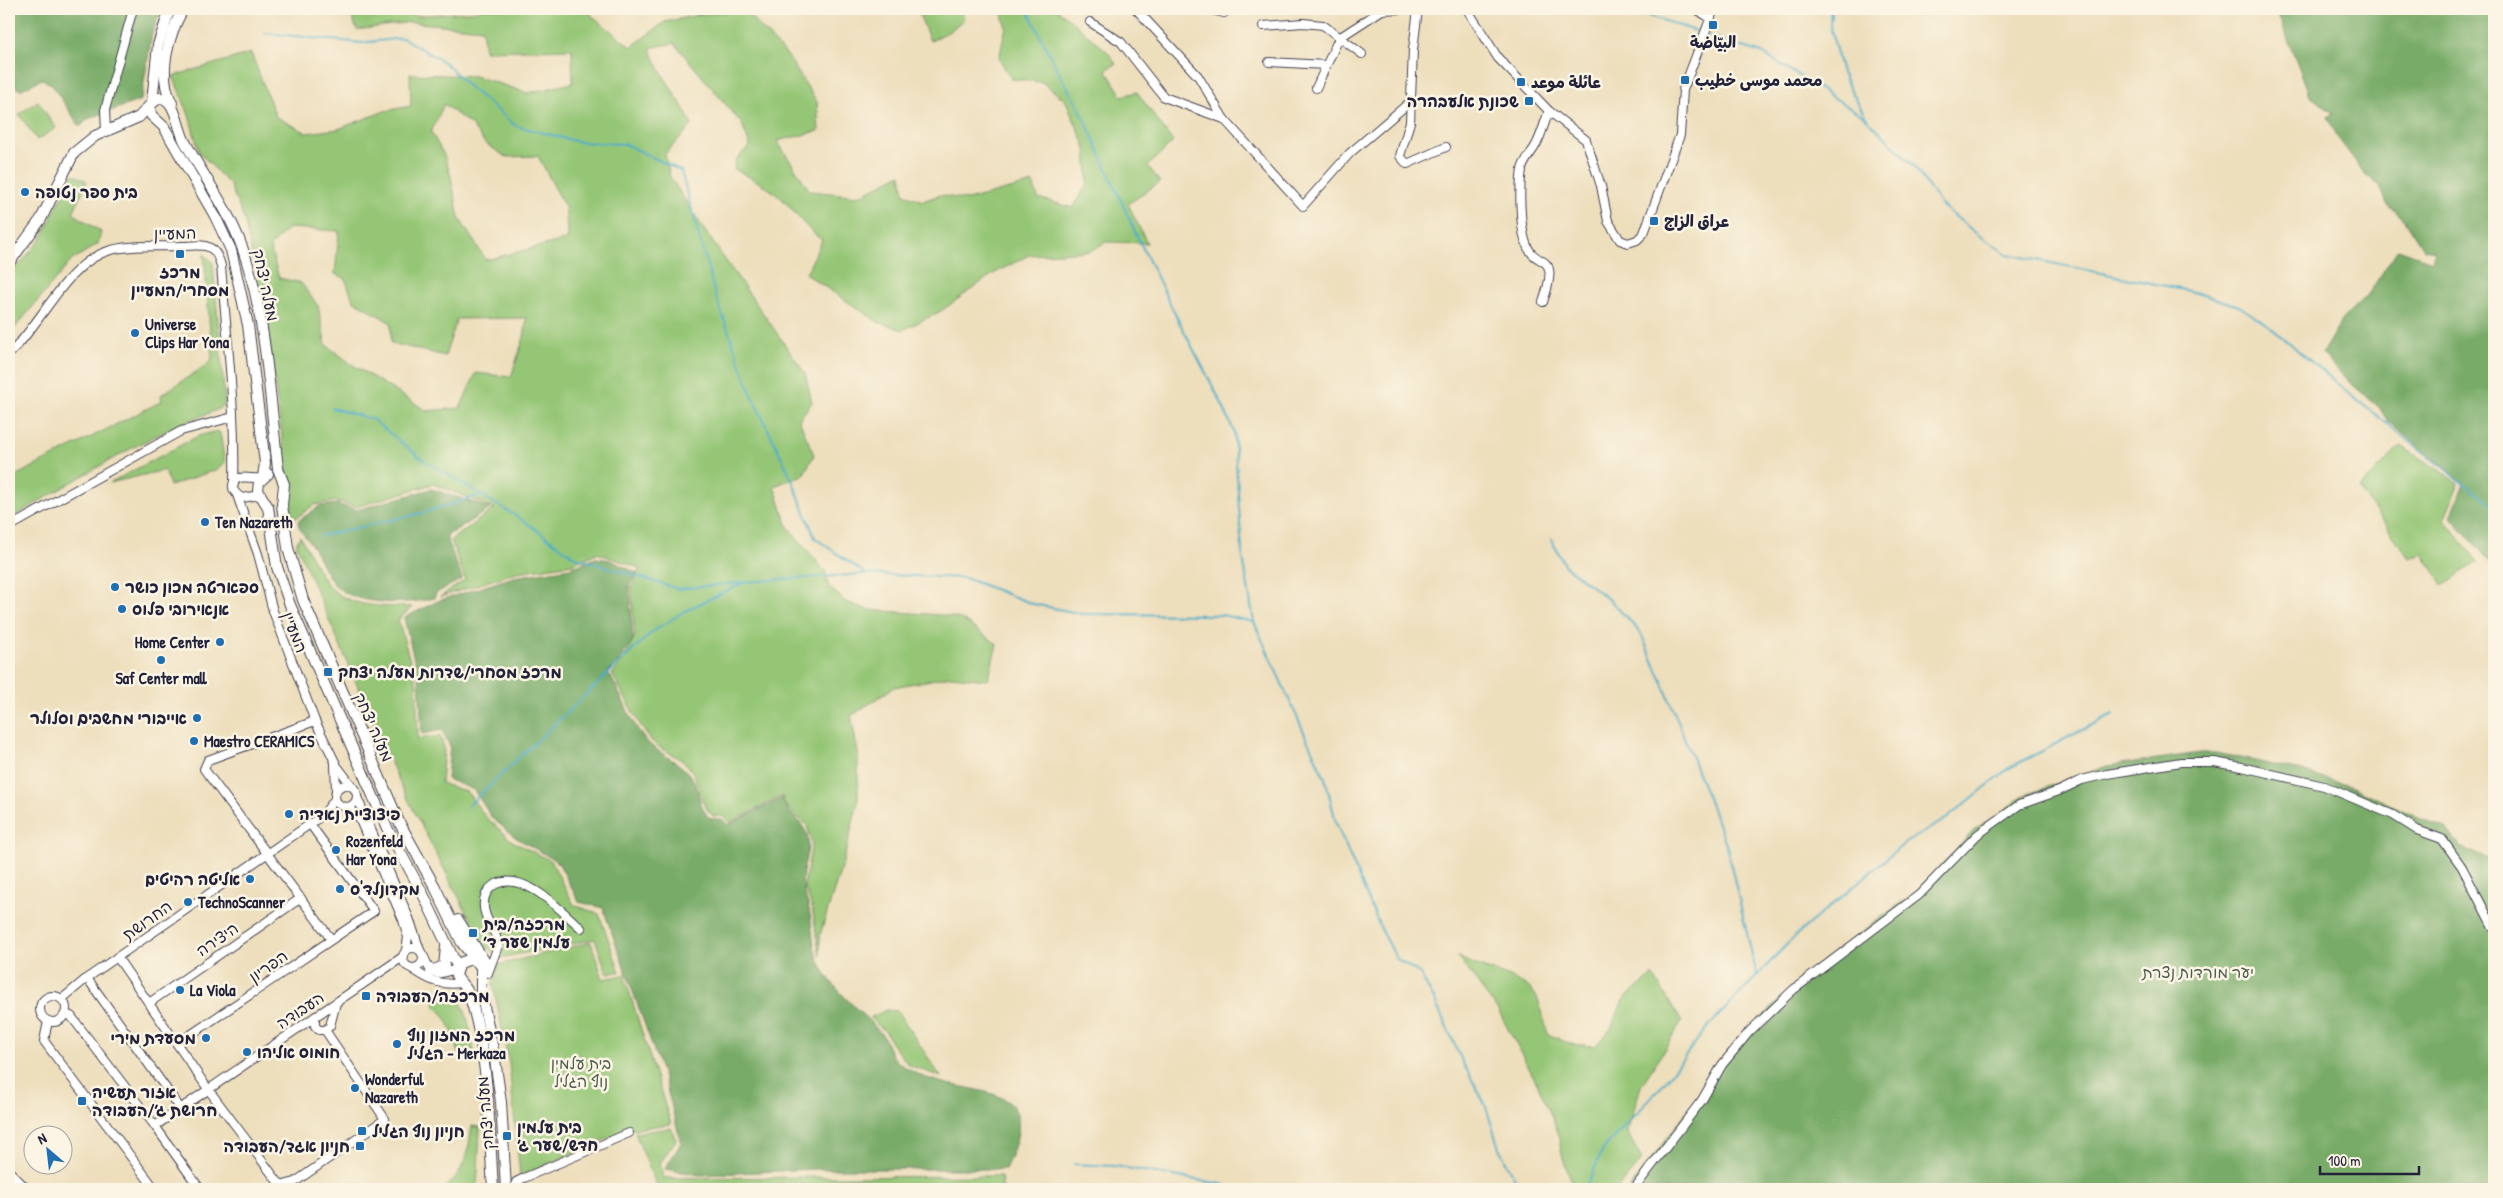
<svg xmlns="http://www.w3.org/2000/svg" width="2503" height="1198" font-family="'Patrick Hand','Playpen Sans Arabic','Playpen Sans Hebrew',sans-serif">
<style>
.green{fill:#95c676;stroke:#5c7458;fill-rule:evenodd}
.forest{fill:#78ab67;stroke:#4d6651}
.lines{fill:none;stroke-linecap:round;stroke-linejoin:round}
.stream{stroke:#48acc8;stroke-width:2}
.minor-casing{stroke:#403e4e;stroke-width:10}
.tertiary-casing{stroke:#403e4e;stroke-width:12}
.minor{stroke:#fff;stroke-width:8}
.tertiary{stroke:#fff;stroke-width:10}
.poi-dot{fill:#1f6fb2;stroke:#fcf5e5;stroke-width:2}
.labels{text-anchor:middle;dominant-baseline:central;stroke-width:5;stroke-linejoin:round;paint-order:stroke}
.poi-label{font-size:16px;font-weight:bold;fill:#22223b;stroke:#fcf5e5;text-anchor:start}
.street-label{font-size:16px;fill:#22223b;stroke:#fcf5e5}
.park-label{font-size:16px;fill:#4a5b50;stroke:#fcf5e5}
</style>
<rect width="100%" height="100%" fill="#fcf5e5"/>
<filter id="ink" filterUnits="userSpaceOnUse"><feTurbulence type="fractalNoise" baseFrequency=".02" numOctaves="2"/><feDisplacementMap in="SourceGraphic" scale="10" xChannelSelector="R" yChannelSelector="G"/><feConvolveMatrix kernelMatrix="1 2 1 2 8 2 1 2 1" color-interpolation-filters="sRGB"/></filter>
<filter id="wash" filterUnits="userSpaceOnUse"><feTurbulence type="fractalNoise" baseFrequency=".0096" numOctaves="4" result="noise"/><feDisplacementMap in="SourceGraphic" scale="20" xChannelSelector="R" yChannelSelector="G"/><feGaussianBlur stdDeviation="1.12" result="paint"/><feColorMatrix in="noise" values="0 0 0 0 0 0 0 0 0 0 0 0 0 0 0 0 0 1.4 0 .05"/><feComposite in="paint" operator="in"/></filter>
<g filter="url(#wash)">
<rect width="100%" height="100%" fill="#eddebc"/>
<g class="green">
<path d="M373 9H412L415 16 479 11 480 9H588L591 15 631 47 665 22 702 14 745 11 787 55 817 102 819 131 777 141 810 191 859 196 901 174 904 194 923 201 939 195 967 200 1033 183 1038 198 1073 208 1088 183 1086 148 1066 101 1042 82 1011 79 999 58 1006 27 1000 9H1057L1107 51 1116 64 1106 70 1122 96 1137 92 1173 142 1148 166 1160 182 1128 204 1147 243 1106 242 1090 251 1029 255 993 274 941 311 903 330 878 322 806 274 822 240C806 229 799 217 786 203 772 188 753 179 734 169L736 159 750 146 742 124 674 43 650 48C660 76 680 98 692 125L665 154 670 177 707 234 805 373 812 402 799 420 814 455 803 475 774 486 788 527 825 571 829 587 846 602 869 610 941 615 961 619 997 644 988 680 951 676 894 687 851 716 858 753V802L844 859 820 935V956L812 907 804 886 812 844 807 826 785 805 782 796 729 823 723 816H713C698 803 701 783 690 768 680 755 659 751 649 738 635 719 624 694 612 674L622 662 635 636 631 588 640 568 597 553 573 564 517 572 440 597 465 580 451 540 495 508 433 484 356 507 337 501 314 505 293 520 267 323 244 219 230 185 199 152 189 115 173 76 251 53 276 117 307 133 338 129 385 111 411 106 410 74 475 76 528 93 573 83 572 49 485 51 482 29 410 22 357 30 351 14ZM444 104 471 125 485 143 506 157 538 156 565 207 568 239 486 260 459 218 451 177 444 155 431 132ZM288 228 339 231 335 274 345 278 353 300 391 323V343L445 356 457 319 527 318 524 337 511 377 476 373 460 408 427 411 350 363 326 345 318 306 301 283 279 278 270 247Z"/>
<polygon points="917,9 962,9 964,19 950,31 930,41"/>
<polygon points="38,101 56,128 37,140 19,114"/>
<polygon points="73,174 87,181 73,213 101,232 98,244 72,260 9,335 9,277 41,239"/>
<path d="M204 254 213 263 225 404C220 411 191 419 180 424 121 451 65 487 9 519V479L162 401 161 395 208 364 212 358Z"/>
<polygon points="217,431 220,433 225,463 218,469 170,486 165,470 110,483 198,436"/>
<polygon points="2401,446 2459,483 2444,519 2478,562 2442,585 2423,553 2409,558 2359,488"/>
<path d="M300 536C309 550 315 567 324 580 345 609 380 606 412 607L398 620 416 681 418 739 440 736 444 747 441 783 467 792 485 816 512 841 551 861 574 905 599 914 620 972 607 973 595 939 500 958 483 944 401 786 296 544Z"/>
<polygon points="591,942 603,979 624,975 671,1124 628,1130 520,1176 509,1063 493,984 498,965"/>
<path d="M1457 956C1477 969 1526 976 1536 996 1542 1007 1544 1022 1548 1034L1570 1044 1595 1046 1611 1029 1623 1000 1653 975 1682 1022 1641 1086 1627 1132 1642 1160 1617 1189H1578L1573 1185 1563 1159 1557 1129 1538 1085 1498 1010Z"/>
<path d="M433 992C439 992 448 992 453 995 467 1001 471 1037 474 1051L460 1056C454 1038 450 1017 435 1007Z"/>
<polygon points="886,1010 897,1011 941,1077 909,1065 891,1043 886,1032 870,1018"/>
<path d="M472 1126 480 1127 477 1189H441C465 1176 468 1151 472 1126Z"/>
<polygon points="671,1128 676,1140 660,1163 664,1178 1001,1176 1003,1189 658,1189 635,1133"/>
</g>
<g class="forest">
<polygon points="9,9 161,9 152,34 141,100 88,119 80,127 52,85 42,79 20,90 9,83"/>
<polygon points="2276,9 2494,9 2494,566 2451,517 2464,483 2387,420 2379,407 2348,381 2322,353 2343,318 2369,293 2398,249 2432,261 2435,251 2423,249 2405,220 2387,204 2380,186 2364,173 2338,138 2328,117 2333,113 2310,96"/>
<path d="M431 489 491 508 446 536 462 579 436 593 434 598C408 605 353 606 334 584 325 573 320 558 313 547 307 537 299 532 298 521L320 506 337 504 357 510Z"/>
<path d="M596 558 610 560 637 573 629 586 633 639 619 661 608 672C619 690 634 729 647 742 662 756 680 761 692 778 701 791 697 808 711 819H722L728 825 782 798C786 813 802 820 807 835 812 851 799 870 803 887 804 895 808 902 809 909 813 927 811 944 819 961 830 988 861 1011 880 1032 887 1040 888 1051 895 1059 898 1063 905 1067 910 1070 962 1102 1053 1071 1005 1169H814L700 1175 665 1169 681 1143 665 1081 603 908 579 902 558 862 515 837 492 818 474 790 447 779 450 746 442 730 422 734 419 679 404 618 438 601 514 577 571 568Z"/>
<polygon points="2200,753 2217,753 2302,771 2352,787 2422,819 2446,828 2460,847 2494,861 2494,1189 1629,1189 1749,1029 1815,967 1922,887 1973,831 2001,813 2022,796 2107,766"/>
</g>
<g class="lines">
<g class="stream">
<polyline points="1027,9 1061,77 1081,111 1136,234 1174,312 1223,406 1234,432 1242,552 1254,622 1326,781 1336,823 1380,927 1397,959 1419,973 1433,997 1463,1063 1485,1104 1499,1148 1520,1189"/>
<polyline points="1628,9 1702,33"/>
<polyline points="1831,9 1830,26 1842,73 1866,118 1913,165 1941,205 1977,234 2007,254 2190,291 2239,306 2269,326 2353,397 2494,507"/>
<polyline points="265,33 361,43 403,38 445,63 468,86 516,126 579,142 625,144 681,171 715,294 752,396 791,477 815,538 866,574 965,578 1033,604 1083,614 1222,615 1254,622"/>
<polyline points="1706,35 1762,53 1865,117"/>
<polyline points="332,408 372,419 422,459 521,519 575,557 678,589 746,582 865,574"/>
<polyline points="321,536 422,513 481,495"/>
<polyline points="1551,539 1565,566 1611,601 1640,632 1662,681 1726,844 1757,976"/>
<polyline points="467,807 651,633 683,612 743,583"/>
<polyline points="1074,1164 1114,1166 1221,1184 1235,1189"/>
<polyline points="1585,1189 1604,1148 1661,1087 1706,1029 1796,935 1905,843 1946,819 2009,768 2113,714"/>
</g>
</g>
</g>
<g filter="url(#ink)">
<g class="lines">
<g class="minor-casing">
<g id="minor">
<polyline points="1136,9 1198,76 1224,119"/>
<polyline points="1208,9 1224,13"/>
<polyline points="1418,9 1413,50 1410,122 1400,156 1407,164 1446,147"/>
<polyline points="1467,9 1498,58 1549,111 1586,140 1601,186 1608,221 1620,240 1628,243 1637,240 1644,233 1680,135 1683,90 1714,9"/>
<polyline points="1696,9 1710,18"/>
<polyline points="1090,22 1121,42 1164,97 1224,119 1303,206 1350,153 1410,102"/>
<polyline points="1263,26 1303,23 1323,25 1362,54"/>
<polyline points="1269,62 1326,65"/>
<polyline points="1316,88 1339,38 1382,10 1401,9"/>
<polyline points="106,131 105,110 133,9"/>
<path d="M1543 302C1562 246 1534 273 1525 240 1520 223 1519 188 1522 170 1523 161 1533 152 1537 143 1542 133 1545 121 1549 111"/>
<path d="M9 354C42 324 66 262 111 250 134 244 160 247 183 246 204 245 215 242 221 266 227 338 236 411 234 484"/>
<polyline points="237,495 258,554 273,611 315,721 337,766 353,787"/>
<path d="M260 495 242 498C237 495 232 491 233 485 235 472 253 480 261 478"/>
<polyline points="9,527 181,431 233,417"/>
<polyline points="315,721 208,760 204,769 331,939"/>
<polyline points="335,764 336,791"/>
<circle cx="346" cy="796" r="11"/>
<polyline points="357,797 409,918 420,950"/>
<polyline points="347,807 359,818 403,920 408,937 406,951"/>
<circle cx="413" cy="958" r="10"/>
<polyline points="117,957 208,1089 278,1182 284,1185 295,1182 385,1119 325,1030"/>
<polyline points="424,957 430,970 438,974 457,969"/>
<path d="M411 968C428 980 440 986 461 983"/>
<path d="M488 973 498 946C498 931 482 919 484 902 484 895 489 887 496 884 525 871 561 911 581 928"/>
<polyline points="87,978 180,1108"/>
<circle cx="53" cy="1009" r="13"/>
<polyline points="62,999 87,978 323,815 335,799"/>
<polyline points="149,1003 301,898"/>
<polyline points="65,1014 71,1016 155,1126 200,1189"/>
<polyline points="315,1017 315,1026 319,1030 325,1030 330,1026 336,1003"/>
<polyline points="48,1021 44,1041 155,1189"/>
<polyline points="177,1044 374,911 310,824"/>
<polyline points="155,1126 404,956"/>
<polyline points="9,1171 27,1189"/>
<polyline points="515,1189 516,1182 524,1178 629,1133"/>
<polyline points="1634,1189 1702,1100 1722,1065 1749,1032 1793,990 1919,895 1977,835 2019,805 2059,791 2082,780 2107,774 2181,762 2214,762 2242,767 2324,786 2393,815 2417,830 2442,839 2462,867 2494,929"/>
</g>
</g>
<g class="tertiary-casing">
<g id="tertiary">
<polyline points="152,102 158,45 170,9"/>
<path d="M172 103C157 75 168 36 183 9"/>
<polyline points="9,263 41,219 74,153 95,136 139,117 150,105"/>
<polyline points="268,474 259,482 258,491 268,507 277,567 290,605 387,828 423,894 457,966"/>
<path d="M263 477 265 463 248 325 231 250 215 216 164 127 151 115 150 105 159 98C175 97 177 125 184 140 203 176 228 208 242 247 266 313 270 399 278 469L284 484 282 505 288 548 303 600 399 822 435 887 462 943 481 967V992L495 1059 501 1102 506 1189"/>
<polyline points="458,920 485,962"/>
<path d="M475 961 471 959 460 963 456 975C459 983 466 986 469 994 489 1053 489 1128 493 1189"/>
<polyline points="431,971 444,966 446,947"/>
</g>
</g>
<use href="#minor" class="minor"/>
<use href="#tertiary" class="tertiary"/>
</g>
</g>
<g class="poi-dot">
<rect x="1708" y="20" width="10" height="10" rx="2.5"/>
<rect x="1680" y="75" width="10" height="10" rx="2.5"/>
<rect x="1516" y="77" width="10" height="10" rx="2.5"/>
<rect x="1524" y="96" width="10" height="10" rx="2.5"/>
<circle cx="25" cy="192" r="5"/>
<rect x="1649" y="216" width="10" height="10" rx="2.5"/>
<rect x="175" y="249" width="10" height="10" rx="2.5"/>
<circle cx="135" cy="333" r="5"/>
<circle cx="205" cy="522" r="5"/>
<circle cx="115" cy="587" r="5"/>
<circle cx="122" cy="609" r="5"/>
<circle cx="220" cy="642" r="5"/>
<circle cx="161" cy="660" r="5"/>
<rect x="323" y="667" width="10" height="10" rx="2.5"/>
<circle cx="197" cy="718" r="5"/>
<circle cx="194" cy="741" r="5"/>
<circle cx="289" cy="814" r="5"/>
<circle cx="336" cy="850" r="5"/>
<circle cx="250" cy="879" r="5"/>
<circle cx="340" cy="889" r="5"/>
<circle cx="188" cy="902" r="5"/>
<rect x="468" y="928" width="10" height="10" rx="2.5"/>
<circle cx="180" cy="990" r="5"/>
<rect x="361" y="991" width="10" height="10" rx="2.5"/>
<circle cx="206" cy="1038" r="5"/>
<circle cx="397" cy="1044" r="5"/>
<circle cx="247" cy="1052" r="5"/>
<circle cx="355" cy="1088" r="5"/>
<rect x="77" y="1096" width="10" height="10" rx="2.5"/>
<rect x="357" y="1126" width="10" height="10" rx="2.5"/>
<rect x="502" y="1131" width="10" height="10" rx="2.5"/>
<rect x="355" y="1141" width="10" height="10" rx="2.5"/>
</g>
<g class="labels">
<g class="poi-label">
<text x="1713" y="42" text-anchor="middle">البيّاضة</text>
<text x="1695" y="80">محمد موسى خطيب</text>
<text x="1531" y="82">عائلة موعد</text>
<text x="1519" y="101" text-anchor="end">שכונת אלעבהרה</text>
<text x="35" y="192">בית ספר נטופה</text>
<text x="1664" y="221">عراق الزاج</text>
<text x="180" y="272" text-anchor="middle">מרכז<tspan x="180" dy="18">מסחרי/המעיין</tspan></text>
<text x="145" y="324">Universe<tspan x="145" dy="18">Clips Har Yona</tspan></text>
<text x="215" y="522">Ten Nazareth</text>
<text x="125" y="587">ספארטה מכון כושר</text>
<text x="132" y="609">אנאירובי פלוס</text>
<text x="210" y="642" text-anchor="end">Home Center</text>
<text x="338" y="672">מרכז מסחרי/שדרות מעלה יצחק</text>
<text x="161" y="678" text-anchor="middle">Saf Center mall</text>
<text x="187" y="718" text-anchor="end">אייבורי מחשבים וסלולר</text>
<text x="204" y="741">Maestro CERAMICS</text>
<text x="299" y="814">פיצוציית נאדיה</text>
<text x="346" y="841">Rozenfeld<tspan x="346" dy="18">Har Yona</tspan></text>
<text x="240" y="879" text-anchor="end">אליטה רהיטים</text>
<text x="350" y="889">מקדונלד'ס</text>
<text x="198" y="902">TechnoScanner</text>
<text x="483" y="924">מרכזה/בית<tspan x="483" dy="18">עלמין שער ד׳</tspan></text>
<text x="190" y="990">La Viola</text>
<text x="376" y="996">מרכזה/העבודה</text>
<text x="407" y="1035">מרכז המזון נוף<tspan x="407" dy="18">הגליל - Merkaza</tspan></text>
<text x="196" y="1038" text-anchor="end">מסעדת מירי</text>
<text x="257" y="1052">חומוס אליהו</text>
<text x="365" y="1079">Wonderful<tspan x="365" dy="18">Nazareth</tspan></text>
<text x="92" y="1092">אזור תעשיה<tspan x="92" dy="18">חרושת ג׳/העבודה</tspan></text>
<text x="517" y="1127">בית עלמין<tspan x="517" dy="18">חדש/שער ג׳</tspan></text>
<text x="372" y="1131">חניון נוף הגליל</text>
<text x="350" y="1146" text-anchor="end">חניון אגד/העבודה</text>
</g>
<g class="street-label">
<text transform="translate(175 233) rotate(-1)">המעיין</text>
<text transform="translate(266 285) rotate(78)">מעלה יצחק</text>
<text transform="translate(295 632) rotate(69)">המעיין</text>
<text transform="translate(374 727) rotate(66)">מעלה יצחק</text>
<text transform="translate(147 920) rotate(-35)">החרושת</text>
<text transform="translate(217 939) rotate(-34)">היצירה</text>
<text transform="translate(268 966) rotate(-35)">הפריון</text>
<text transform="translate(300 1010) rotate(-34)">העבודה</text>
<text transform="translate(485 1113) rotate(-95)">מעלה יצחק</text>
</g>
<g class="park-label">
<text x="2198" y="972">יער מורדות נצרת</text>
<text x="581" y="1063">בית עלמין<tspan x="581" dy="18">נוף הגליל</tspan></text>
</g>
</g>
<rect width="2503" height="1198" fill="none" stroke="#fcf5e5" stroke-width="30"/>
<g transform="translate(48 1150) rotate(332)"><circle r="24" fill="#fcf5e5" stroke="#a5a1a1"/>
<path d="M0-4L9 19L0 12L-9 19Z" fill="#1f6fb2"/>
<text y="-8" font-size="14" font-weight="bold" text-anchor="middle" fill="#22223b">N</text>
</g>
<path d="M2320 1166v8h99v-8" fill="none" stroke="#22223b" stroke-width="2.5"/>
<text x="2328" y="1166" font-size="15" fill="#22223b" stroke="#fcf5e5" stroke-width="4" paint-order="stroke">100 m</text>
</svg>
